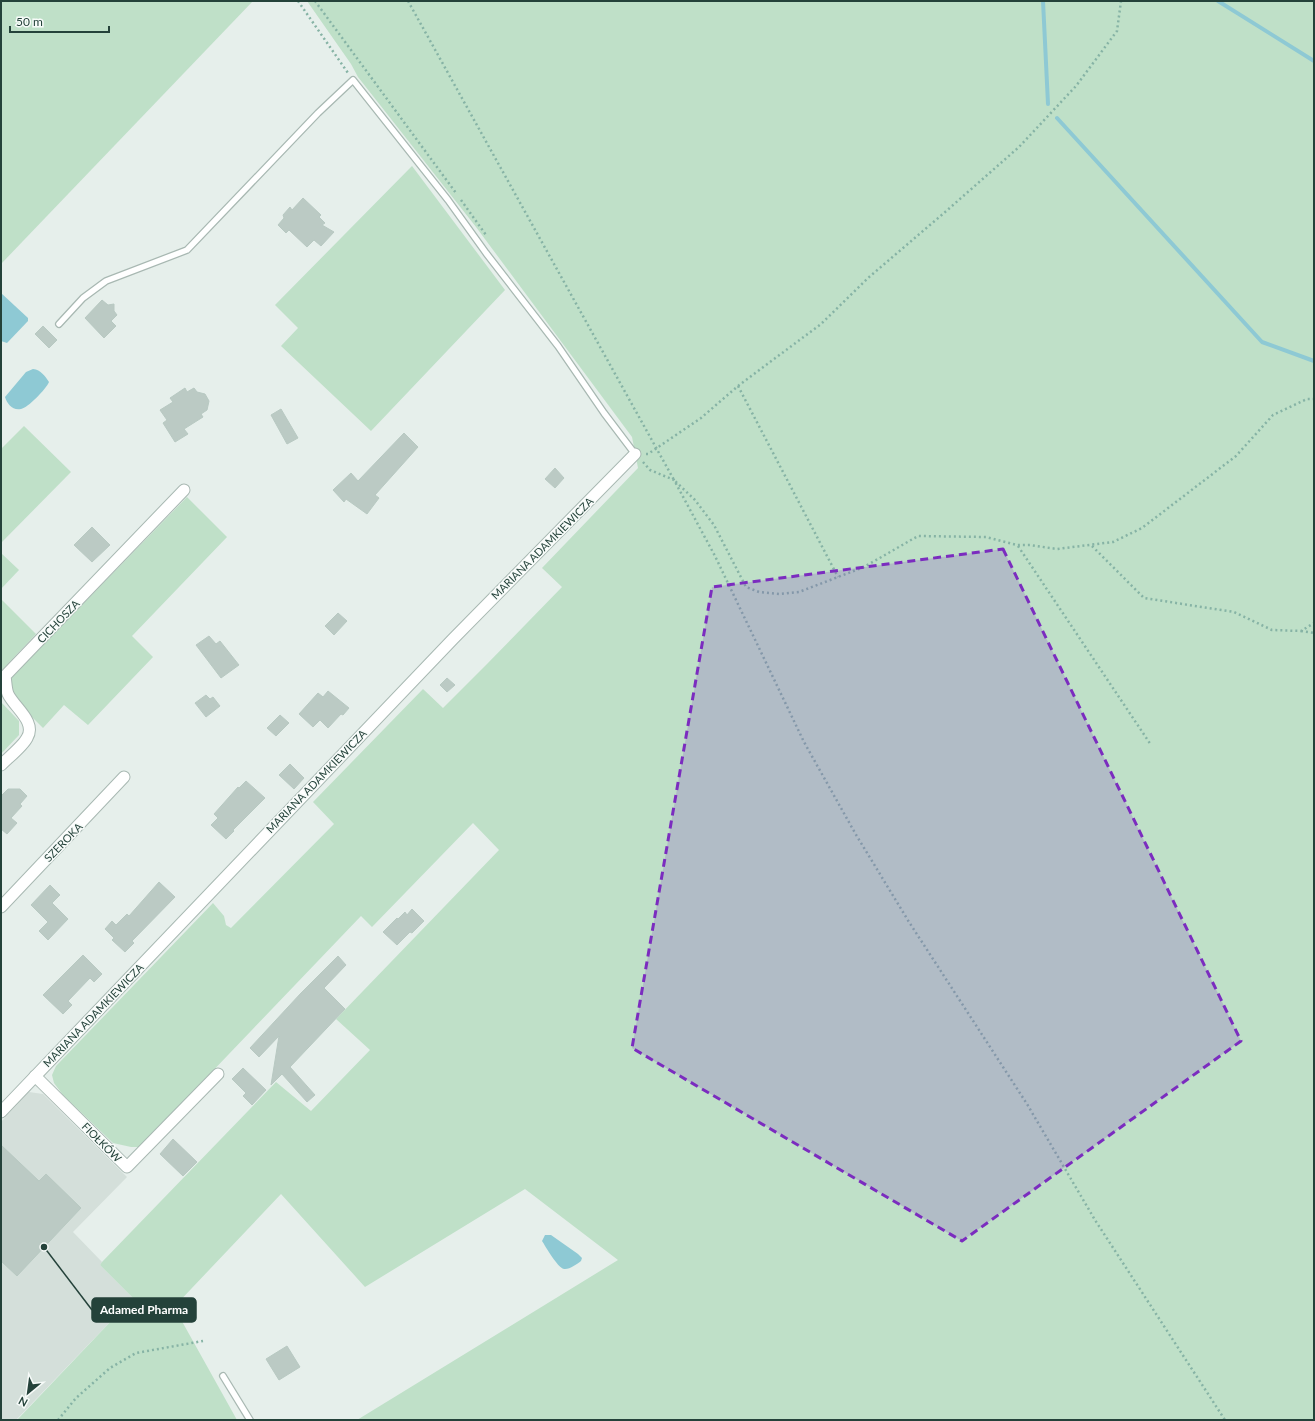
<svg xmlns="http://www.w3.org/2000/svg" width="1315" height="1421" font-family="Lato,sans-serif">
<style>
.built{fill:#d4dfda}
.green{fill:#bfe0c8}
.water{fill:#8ec9d4}
.lines{fill:none;stroke-linecap:round;stroke-linejoin:round}
.stream{stroke:#8ec9d4;stroke-width:4}
.building{fill:#bbcac4;stroke:#b8c9c2}
.lane-casing{stroke:#a8b8b2;stroke-width:8}
.street-casing{stroke:#a8b8b2;stroke-width:13}
.path{stroke:#86b3a5;stroke-width:2.5;stroke-dasharray:2 3;stroke-linecap:butt}
.lane{stroke:#fff;stroke-width:5.5}
.street{stroke:#fff;stroke-width:11}
.marked{fill:#7b2cbf;fill-opacity:0.2;stroke:#7b2cbf;stroke-width:3;stroke-dasharray:8 5;stroke-linejoin:round}
.labels{text-anchor:middle;dominant-baseline:central;stroke-width:3;stroke-linejoin:round;paint-order:stroke}
.street-label{font-size:11px;fill:#24423a;stroke:#f7fbf9}
.leader{fill:none;stroke:#24423a;stroke-width:1.5}
.callout-dot{fill:#24423a;stroke:#f7fbf9;stroke-width:1.5}
.callout{fill:#24423a;stroke:#24423a;stroke-width:1.5}
.callout-label{font-size:12px;text-anchor:middle;font-weight:bold;fill:#fff}
</style>
<rect width="100%" height="100%" fill="#e6efeb"/>
<polygon class="built" points="29,1092 43,1094 127,1177 73,1232 102,1262 100,1265 133,1298 16,1420 1,1420 1,1122"/>
<g class="green">
<polygon points="1,1 253,1 1,264"/>
<polygon points="307,1 1314,1 1314,1420 357,1420 618,1260 525,1189 365,1287 281,1194 174,1307 237,1420 17,1420 133,1298 100,1265 102,1262 276,1082 311,1111 370,1050 336,1019 499,850 473,823 372,927 361,916 140,1147 131,1147 113,1143 63,1095 54,1083 52,1075 56,1066 213,903 224,916 226,925 231,928 334,824 313,802 423,689 443,708 487,664 562,587 542,568 638,468 632,437 476,227 358,77 351,64"/>
<polygon points="412,166 505,290 371,431 281,346 298,328 275,305"/>
<polygon points="24,426 71,472 1,543 1,449"/>
<polygon points="187,497 227,537 132,636 153,657 88,725 64,705 43,728 9,694 9,680"/>
<polygon points="1,553 19,570 1,589"/>
<polygon points="1,599 36,634 1,671"/>
<polygon points="1,702 19,721 19,735 1,754"/>
</g>
<g class="water">
<polygon points="1,293 28,318 28,321 7,343 1,341"/>
<path d="M33 369C41 370 45 376 49 382 46 389 28 408 21 409 13 411 7 404 5 397L26 372Z"/>
<path d="M545 1235H551L578 1254 582 1258 581 1261C577 1264 569 1270 564 1269 557 1267 546 1247 542 1241Z"/>
</g>
<g class="lines">
<g class="stream">
<polyline points="1043,1 1048,104"/>
<polyline points="1218,1 1314,61"/>
<polyline points="1057,118 1262,342 1314,361"/>
</g>
</g>
<g class="building">
<polygon points="303,198 321,215 319,217 325,223 322,225 334,232 321,246 314,240 307,247 289,230 286,233 278,225 284,218 283,215 290,207 292,210"/>
<polygon points="102,300 108,305 114,304 114,311 117,315 111,321 116,326 104,338 85,318"/>
<polygon points="43,326 57,340 49,348 35,334"/>
<polygon points="185,388 187,392 194,388 197,392 205,394 209,401 207,410 201,414 203,417 184,429 188,434 175,442 163,423 167,420 160,410 173,402 170,398"/>
<polygon points="281,409 298,438 287,444 271,415"/>
<polygon points="404,433 418,447 375,495 379,498 367,514 346,499 344,502 333,490 351,473 358,481"/>
<polygon points="555,468 564,478 555,488 545,479"/>
<polygon points="92,527 110,545 92,562 74,545"/>
<polygon points="338,613 347,621 334,635 325,626"/>
<polygon points="209,636 216,644 220,641 239,665 221,678 196,645"/>
<polygon points="447,678 455,685 447,692 440,685"/>
<polygon points="328,691 349,708 343,715 341,714 328,728 320,720 313,727 299,714 318,693 323,697"/>
<polygon points="206,695 210,699 213,697 220,706 206,717 195,703"/>
<polygon points="280,715 289,723 276,736 267,728"/>
<polygon points="290,764 304,778 294,789 279,775"/>
<polygon points="246,781 265,798 233,830 234,831 226,839 211,825 218,818 214,814 238,787 239,788"/>
<polygon points="8,789 20,789 27,796 20,804 22,806 11,818 17,823 7,834 1,829 1,796"/>
<polygon points="159,882 175,897 132,941 134,943 125,952 112,940 114,938 105,929 112,921 116,925 127,914 129,916"/>
<polygon points="50,885 60,895 52,903 68,919 48,940 39,931 48,922 31,905"/>
<polygon points="412,909 424,921 412,933 410,932 397,945 383,932 397,918 398,919 405,912 407,915"/>
<polygon points="83,955 102,974 94,982 90,978 68,1001 72,1005 63,1014 43,995"/>
<polygon points="338,956 346,965 324,988 345,1009 290,1067 315,1095 307,1102 282,1074 271,1085 279,1036 259,1057 250,1048 301,993"/>
<polygon points="243,1068 266,1090 252,1105 243,1096 246,1093 232,1079"/>
<polygon points="173,1139 197,1162 183,1176 160,1154"/>
<polygon points="1,1145 39,1181 46,1174 81,1208 17,1276 1,1261"/>
<polygon points="287,1346 300,1367 279,1380 266,1359"/>
</g>
<g class="lines">
<g class="lane-casing">
<g id="lane">
<polyline points="59,324 83,298 106,281 187,250 318,113 353,80 448,200 486,253 558,346 604,413 635,454"/>
<polyline points="223,1376 250,1420"/>
</g>
</g>
<g class="street-casing">
<g id="street">
<path d="M1 765C8 758 23 746 27 738 37 722 14 707 8 694 6 689 6 682 5 676L184 490"/>
<polyline points="1,907 124,777"/>
<polyline points="35,1076 127,1167 218,1074"/>
<polyline points="1,1112 453,639 635,454"/>
</g>
</g>
<g class="path">
<polyline points="298,1 348,73"/>
<polyline points="315,1 456,193"/>
<polyline points="408,1 674,480 695,500 714,525 746,587 759,592 779,594 799,592 864,567 918,536 986,537 1017,545 1030,545 1057,549 1113,542 1142,528 1236,456 1273,415 1307,399 1314,399"/>
<polyline points="461,200 486,235"/>
<polyline points="738,386 838,577"/>
<polyline points="646,454 648,454 701,418 738,386 821,324 868,278 944,213 1019,147 1076,86 1117,31 1121,1"/>
<polyline points="643,462 650,470 674,480 715,556 804,742 855,833 909,922 1027,1104 1095,1220 1225,1420"/>
<polyline points="1018,546 1151,745"/>
<polyline points="1092,546 1144,598 1234,612 1272,630 1301,631 1314,623"/>
<polyline points="1301,631 1314,633"/>
<polyline points="58,1420 76,1398 110,1368 136,1353 203,1341"/>
</g>
<use href="#lane" class="lane"/>
<use href="#street" class="street"/>
</g>
<path class="marked" d="M1003 549 1241 1041 962 1241 632 1048 712 587Z"/>
<g class="labels">
<g class="street-label">
<text transform="translate(542 548) rotate(-45)">MARIANA ADAMKIEWICZA</text>
<text transform="translate(58 621) rotate(-46)">CICHOSZA</text>
<text transform="translate(316 781) rotate(-46)">MARIANA ADAMKIEWICZA</text>
<text transform="translate(63 842) rotate(-46)">SZEROKA</text>
<text transform="translate(93 1015) rotate(-46)">MARIANA ADAMKIEWICZA</text>
<text transform="translate(102 1142) rotate(45)">FIOŁKÓW</text>
</g>
</g>
<path class="leader" d="M44 1247L92 1310"/>
<circle class="callout-dot" cx="44" cy="1247" r="4"/>
<rect class="callout" x="92" y="1298" width="104" height="24" rx="4"/>
<g class="callout-label">
<text x="144" y="1314">Adamed Pharma</text>
</g>
<rect width="1315" height="1421" fill="none" stroke="#24423a" stroke-width="4"/>
<g transform="translate(28 1393) rotate(209)" stroke="#f7fbf9" stroke-width="3" paint-order="stroke">
<path d="M0-3L7 15L0 10L-7 15Z" fill="#24423a"/>
<text y="-6" font-size="11" font-weight="bold" text-anchor="middle" fill="#24423a">N</text>
</g>
<path d="M10 26v6h99v-6" fill="none" stroke="#24423a" stroke-width="2"/>
<text x="16" y="26" font-size="12" fill="#24423a" stroke="#f7fbf9" stroke-width="3" paint-order="stroke">50 m</text>
</svg>
